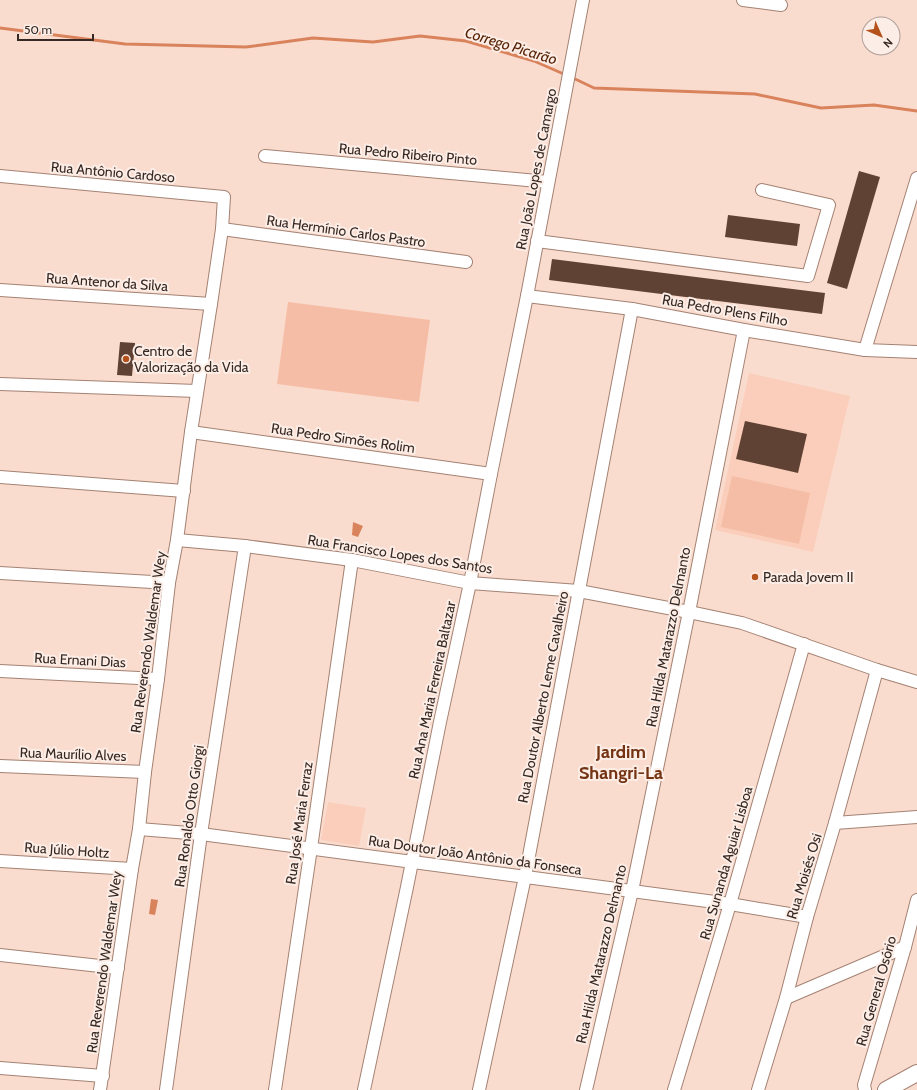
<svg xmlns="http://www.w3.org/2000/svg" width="917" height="1090" font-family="Cabin,sans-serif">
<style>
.built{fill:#faceba}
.green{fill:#f5bda5}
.water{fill:#d9835c}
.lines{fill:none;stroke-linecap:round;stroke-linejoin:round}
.stream{stroke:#d9835c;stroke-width:3}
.building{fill:#604235}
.street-casing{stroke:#a48273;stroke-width:14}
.secondary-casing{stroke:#a48273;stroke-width:18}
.street{stroke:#fff;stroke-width:12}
.secondary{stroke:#fff;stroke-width:16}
.poi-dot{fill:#b5521b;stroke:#fcede6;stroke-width:1.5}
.labels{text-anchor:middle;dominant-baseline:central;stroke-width:4;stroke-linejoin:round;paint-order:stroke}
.street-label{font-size:14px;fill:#362822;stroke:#fcede6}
.poi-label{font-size:14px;fill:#362822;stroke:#fcede6;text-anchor:start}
.water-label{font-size:15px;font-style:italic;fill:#551f01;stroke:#fcede6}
.district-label{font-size:18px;font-weight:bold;fill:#743413;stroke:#fcede6}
</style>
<rect width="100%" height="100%" fill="#fadccf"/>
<g class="built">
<polygon points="749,373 850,396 813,552 715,530"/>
<polygon points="328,802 366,808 359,846 321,840"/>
</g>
<g class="green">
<polygon points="288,302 430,320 419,402 277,384"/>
<polygon points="732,476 810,493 799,544 721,527"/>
</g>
<g class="water">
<polygon points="353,522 363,526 358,537 352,535"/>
<polygon points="151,899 158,900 155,915 149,914"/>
</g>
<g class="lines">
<g class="stream">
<polyline points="0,28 125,44 246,47 313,38 373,42 420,36 466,41 534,61 566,75"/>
<polyline points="571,77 594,88 755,94 821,108 874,105 917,111"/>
</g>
</g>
<g class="building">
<polygon points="859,171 880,177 847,289 827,283"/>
<polygon points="728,215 800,224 797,246 725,237"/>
<polygon points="552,259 825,293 822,314 549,280"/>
<polygon points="120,342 135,343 132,376 117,375"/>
<polygon points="745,421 807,434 798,473 736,459"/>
</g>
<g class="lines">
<g class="street-casing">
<g id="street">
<polyline points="743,0 781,5"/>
<polyline points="265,156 548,182"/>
<polyline points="0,176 224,197 222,229 211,304 191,432 177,540 169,583 158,679 145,772 139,829 132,869 100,1090"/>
<polyline points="222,229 466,262"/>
<polyline points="537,241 808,276 829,205 762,190"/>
<polyline points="0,290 211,304"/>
<polyline points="527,296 632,309 744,330 865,350 917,352"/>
<polyline points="865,350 917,178"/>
<polyline points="0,384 197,391"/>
<polyline points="191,432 491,474"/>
<polyline points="0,477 184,491"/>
<polyline points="177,540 245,546 352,560 470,583 579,591 689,612 742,623 877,670 917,682"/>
<polyline points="0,573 169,583"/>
<polyline points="0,671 158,679"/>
<polyline points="0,766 145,772"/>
<polyline points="835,823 917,817"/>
<polyline points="139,829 201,834 730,904 807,917"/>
<polyline points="0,861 132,869"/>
<polyline points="0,955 118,968"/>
<polyline points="786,998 905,947"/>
<polyline points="0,1068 103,1076"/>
<polyline points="166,1090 201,834 245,546"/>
<polyline points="275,1090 311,848 352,560"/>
<polyline points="364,1090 407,887 440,722 470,583 491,474 527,296 583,0"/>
<polyline points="479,1090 525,877 632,309"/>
<polyline points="586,1090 632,891 689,612 744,330"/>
<polyline points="674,1090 730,904 804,644"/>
<polyline points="758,1090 786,998 807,917 835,823 877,670"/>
<polyline points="865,1090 864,1085 905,947 917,900"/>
</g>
</g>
<g class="secondary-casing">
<polyline id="secondary" points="886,1090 917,1073"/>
</g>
<use href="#street" class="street"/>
<use href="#secondary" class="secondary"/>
</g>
<g class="poi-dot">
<circle cx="126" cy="359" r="4"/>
<circle cx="755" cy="577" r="4"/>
</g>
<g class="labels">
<g class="street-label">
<text transform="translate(408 154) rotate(5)">Rua Pedro Ribeiro Pinto</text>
<text transform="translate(536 169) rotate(-79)">Rua João Lopes de Camargo</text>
<text transform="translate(113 172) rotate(5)">Rua Antônio Cardoso</text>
<text transform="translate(346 231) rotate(8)">Rua Hermínio Carlos Pastro</text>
<text transform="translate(107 282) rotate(4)">Rua Antenor da Silva</text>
<text transform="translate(725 310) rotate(10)">Rua Pedro Plens Filho</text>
<text transform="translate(343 438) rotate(8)">Rua Pedro Simões Rolim</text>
<text transform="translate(400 554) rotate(9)">Rua Francisco Lopes dos Santos</text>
<text transform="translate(668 637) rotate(-79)">Rua Hilda Matarazzo Delmanto</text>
<text transform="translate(148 642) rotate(-82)">Rua Reverendo Waldemar Wey</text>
<text transform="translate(80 660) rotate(3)">Rua Ernani Dias</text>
<text transform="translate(432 690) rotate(-78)">Rua Ana Maria Ferreira Baltazar</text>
<text transform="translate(543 697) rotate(-79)">Rua Doutor Alberto Leme Cavalheiro</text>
<text transform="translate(73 754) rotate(2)">Rua Maurílio Alves</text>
<text transform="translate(189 816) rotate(-82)">Rua Ronaldo Otto Giorgi</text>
<text transform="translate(299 823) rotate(-82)">Rua José Maria Ferraz</text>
<text transform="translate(67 850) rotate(4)">Rua Júlio Holtz</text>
<text transform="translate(475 855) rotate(8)">Rua Doutor João Antônio da Fonseca</text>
<text transform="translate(726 863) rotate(-74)">Rua Sunanda Aguiar Lisboa</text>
<text transform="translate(804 876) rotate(-73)">Rua Moisés Osi</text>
<text transform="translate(601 954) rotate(-77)">Rua Hilda Matarazzo Delmanto</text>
<text transform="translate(104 962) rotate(-82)">Rua Reverendo Waldemar Wey</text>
<text transform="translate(876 991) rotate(-74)">Rua General Osório</text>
</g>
<g class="poi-label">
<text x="134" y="351">Centro de<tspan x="134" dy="16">Valorização da Vida</tspan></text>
<text x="763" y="577">Parada Jovem II</text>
</g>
<g class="water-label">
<text transform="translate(511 46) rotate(17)">Corrego Picarão</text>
</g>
<g class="district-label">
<text x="621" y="752">Jardim<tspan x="621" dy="21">Shangri-La</tspan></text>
</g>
</g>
<g transform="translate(881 36) rotate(135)"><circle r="19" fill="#fcede6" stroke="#ad9e98"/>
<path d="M0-3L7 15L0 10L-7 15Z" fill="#b5521b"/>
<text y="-6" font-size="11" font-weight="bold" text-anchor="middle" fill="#362822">N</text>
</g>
<path d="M18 34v6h75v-6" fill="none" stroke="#362822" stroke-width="2"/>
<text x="24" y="34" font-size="12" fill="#362822" stroke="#fcede6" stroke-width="3" paint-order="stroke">50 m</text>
</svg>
